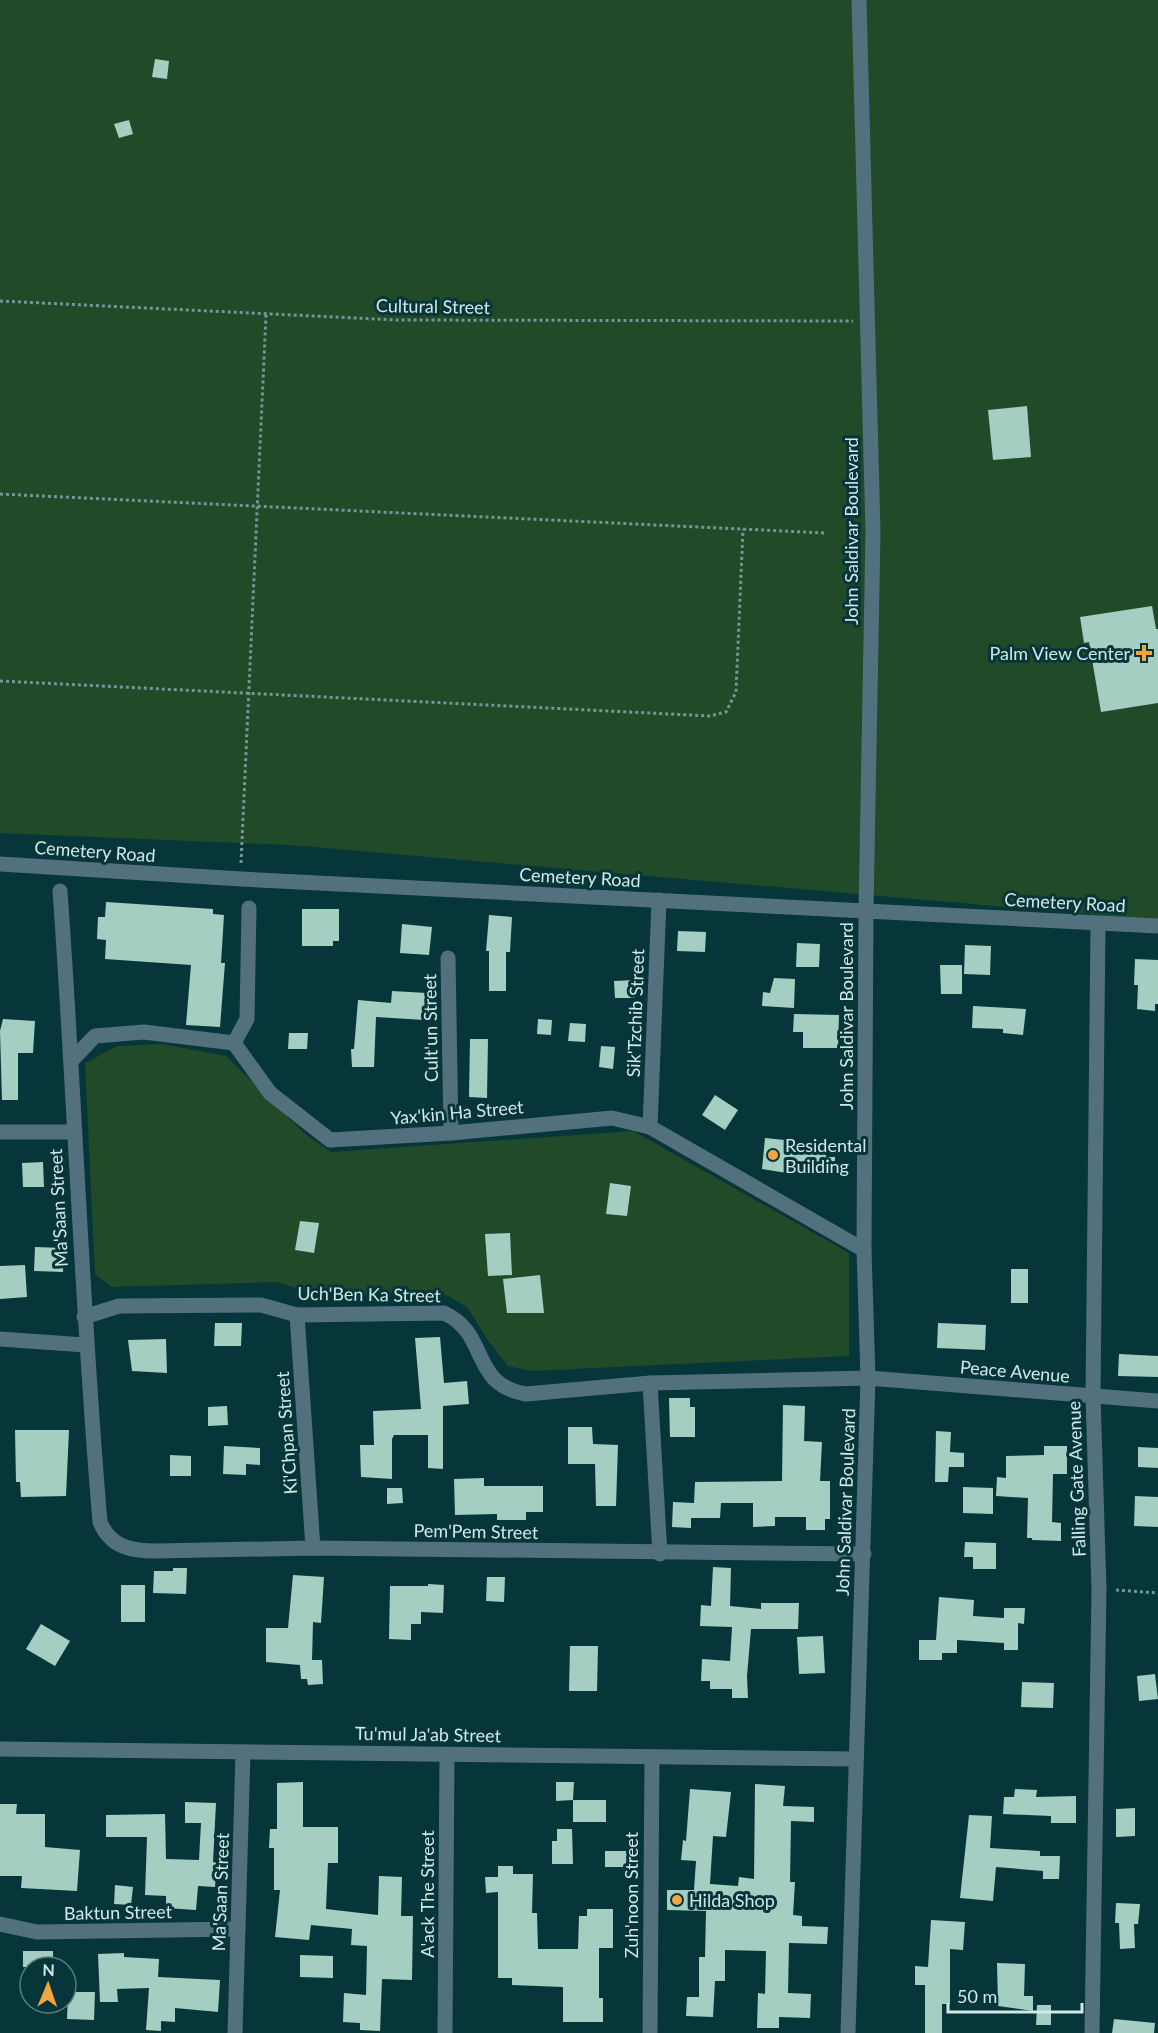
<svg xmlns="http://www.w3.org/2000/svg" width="1158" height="2033" font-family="Lato,sans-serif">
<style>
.green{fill:#214a29}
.building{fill:#a4cec1}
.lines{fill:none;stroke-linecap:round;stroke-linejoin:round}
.path{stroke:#749698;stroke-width:3;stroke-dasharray:3 3;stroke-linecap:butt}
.minor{stroke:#52707e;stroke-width:15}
.poi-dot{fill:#f2a541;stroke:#063639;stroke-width:2}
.labels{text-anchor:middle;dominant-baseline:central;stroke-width:6;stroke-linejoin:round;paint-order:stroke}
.street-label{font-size:18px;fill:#d1e8e9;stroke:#063639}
.poi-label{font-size:18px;fill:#d1e8e9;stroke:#063639;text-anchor:start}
</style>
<rect width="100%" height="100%" fill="#063639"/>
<g class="green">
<polygon points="0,0 1158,0 1158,920 289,845 0,833"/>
<polygon points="162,1044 226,1056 305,1134 331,1152 633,1131 849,1253 849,1356 532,1371 508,1366 489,1342 467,1307 439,1291 320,1296 277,1282 112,1287 95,1274 85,1063 118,1046"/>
</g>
<g class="building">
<polygon points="155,59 169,61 167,79 152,77"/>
<polygon points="129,120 133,134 119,138 114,124"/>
<polygon points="1027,406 1031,457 993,460 988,410"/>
<polygon points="1152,606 1156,629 1158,629 1158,703 1101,712 1089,642 1084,643 1080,617"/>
<polygon points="106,902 213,909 213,914 224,915 221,963 225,963 220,1027 186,1025 191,965 105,959 106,940 97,939 98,917 105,917"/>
<polygon points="302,909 339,909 339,941 333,941 333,946 302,946"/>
<polygon points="489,915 512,917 510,952 506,952 506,991 489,991 489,951 486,951"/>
<polygon points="402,924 432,927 429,955 400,953"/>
<polygon points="678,931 706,932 705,952 677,951"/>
<polygon points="797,943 820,944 819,967 796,967"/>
<polygon points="965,945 991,946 990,975 964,974"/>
<polygon points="1135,959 1158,960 1158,1004 1155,1004 1155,1011 1137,1009 1138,985 1134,985"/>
<polygon points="940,965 962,965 962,994 941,994"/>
<polygon points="774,978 795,979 794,1008 762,1006 763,992 770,993"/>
<polygon points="635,980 635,998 615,998 614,981"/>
<polygon points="392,991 427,993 425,1020 376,1017 374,1067 352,1067 351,1049 354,1049 358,1000 391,1003"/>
<polygon points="973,1006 1026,1009 1023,1035 1003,1033 1003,1029 972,1028"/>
<polygon points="794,1014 839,1015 838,1048 803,1048 803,1032 793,1032"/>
<polygon points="3,1019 35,1021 33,1053 18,1053 18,1100 2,1100 0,1031"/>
<polygon points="538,1019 552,1020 551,1035 537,1034"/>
<polygon points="570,1023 586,1024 585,1042 568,1041"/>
<polygon points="289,1033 308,1033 307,1049 288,1049"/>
<polygon points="470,1039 488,1039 487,1098 469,1097"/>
<polygon points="601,1046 615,1047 613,1069 599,1067"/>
<polygon points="715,1095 738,1110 725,1130 702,1115"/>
<polygon points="765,1138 785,1140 784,1144 826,1145 826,1157 835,1157 835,1172 793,1174 762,1169"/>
<polygon points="43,1162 44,1187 23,1187 22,1163"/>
<polygon points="610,1183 631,1186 627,1216 606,1214"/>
<polygon points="300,1221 319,1223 314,1253 295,1250"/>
<polygon points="510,1233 512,1275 488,1276 485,1234"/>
<polygon points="35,1247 64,1248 63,1272 34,1271"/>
<polygon points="25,1265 27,1297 0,1299 0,1266"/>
<rect x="1011" y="1269" width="17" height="34"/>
<polygon points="540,1275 544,1313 507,1313 503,1279"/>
<polygon points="215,1323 242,1323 241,1346 214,1346"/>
<polygon points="938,1323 986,1325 985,1350 937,1348"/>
<polygon points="440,1337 444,1383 467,1381 469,1404 443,1406 443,1469 428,1468 428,1435 394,1435 392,1439 392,1479 361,1477 360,1445 374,1445 373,1411 421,1409 415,1338"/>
<polygon points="166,1339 167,1373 132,1371 128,1340"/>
<polygon points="1119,1354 1158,1356 1158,1377 1118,1376"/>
<polygon points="669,1398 690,1398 690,1407 695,1407 695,1437 670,1437"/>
<polygon points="783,1405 805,1406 804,1441 822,1442 820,1481 830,1481 830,1519 825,1519 825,1530 806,1530 806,1517 775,1517 775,1526 753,1527 753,1503 721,1503 720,1518 691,1518 691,1528 672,1527 673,1502 694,1503 695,1482 782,1481"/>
<polygon points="227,1406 228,1425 208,1426 208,1407"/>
<polygon points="568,1427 592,1427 593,1444 618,1445 616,1506 596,1506 595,1464 568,1464"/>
<polygon points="15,1430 69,1430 66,1496 21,1497 20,1482 16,1482"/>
<polygon points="936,1431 951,1432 950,1452 964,1453 964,1467 949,1467 948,1482 935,1482"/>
<polygon points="224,1446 260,1448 260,1465 246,1464 246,1475 223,1474"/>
<polygon points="1044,1446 1067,1446 1067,1474 1053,1474 1052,1522 1061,1523 1061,1541 1032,1540 1032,1538 1027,1538 1028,1498 996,1496 997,1477 1006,1478 1006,1456 1044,1455"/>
<polygon points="1138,1447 1158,1448 1158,1468 1138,1467"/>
<polygon points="170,1455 191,1456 191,1476 170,1476"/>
<polygon points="484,1478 484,1486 543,1486 543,1512 526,1512 526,1520 497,1520 497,1514 455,1515 454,1479"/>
<polygon points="963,1487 993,1488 993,1514 963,1513"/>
<polygon points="387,1488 402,1488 403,1503 387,1504"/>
<polygon points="1135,1496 1158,1497 1158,1527 1134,1526"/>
<polygon points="965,1542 996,1543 996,1569 973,1569 973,1557 964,1557"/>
<polygon points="713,1567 731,1568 730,1606 761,1609 761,1603 799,1603 798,1629 751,1629 747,1676 748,1698 732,1698 732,1689 710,1689 710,1681 701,1681 702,1659 730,1661 732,1627 700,1626 701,1605 711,1606"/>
<polygon points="173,1568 187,1568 186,1594 153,1593 154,1571 173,1571"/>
<polygon points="293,1575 324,1577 321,1623 313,1622 312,1660 322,1660 323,1684 308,1685 307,1679 301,1679 300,1665 266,1662 266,1628 288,1628"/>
<polygon points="487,1577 505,1577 504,1602 486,1601"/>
<polygon points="428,1584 444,1585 443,1613 421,1612 421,1624 411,1624 411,1640 389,1639 390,1586 428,1586"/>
<rect x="121" y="1585" width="24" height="37"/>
<polygon points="939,1597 974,1600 973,1616 1004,1618 1004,1608 1025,1608 1024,1624 1018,1623 1018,1650 1004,1650 1004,1643 957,1640 957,1653 942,1653 942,1660 919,1660 919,1640 936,1640"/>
<polygon points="41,1624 70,1641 55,1666 26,1649"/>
<polygon points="823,1636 825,1673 799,1674 797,1637"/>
<polygon points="570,1646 598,1646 597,1691 569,1691"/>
<polygon points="1155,1674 1158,1699 1139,1701 1137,1676"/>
<polygon points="1022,1682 1054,1683 1053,1708 1021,1707"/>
<polygon points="303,1782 303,1827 338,1827 338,1863 328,1863 326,1909 378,1915 379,1876 402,1877 401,1916 413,1916 412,1980 382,1979 380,2031 360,2030 360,2023 343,2022 344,1993 366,1995 367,1946 351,1945 352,1929 311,1925 309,1940 275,1937 280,1890 274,1890 274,1848 269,1848 270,1829 277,1829 277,1783"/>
<polygon points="556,1782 574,1782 573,1800 556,1801"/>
<polygon points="755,1784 785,1786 783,1806 814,1807 814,1822 791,1821 790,1882 795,1882 793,1915 802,1916 802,1926 828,1927 827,1944 789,1943 788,1993 811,1994 810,2018 779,2017 779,2028 757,2028 758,1993 765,1994 766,1951 725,1950 725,1981 715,1981 713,2017 686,2016 687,1997 699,1997 699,1957 705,1957 706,1911 667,1910 667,1890 694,1890 696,1861 681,1860 683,1840 686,1841 690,1789 731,1792 726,1837 713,1836 710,1884 738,1886 739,1877 754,1879"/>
<polygon points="1015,1789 1037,1790 1036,1797 1076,1796 1076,1823 1051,1823 1051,1816 1003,1814 1004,1797 1014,1797"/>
<rect x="573" y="1800" width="33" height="22"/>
<polygon points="185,1802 216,1803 213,1862 217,1863 215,1887 198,1886 196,1910 166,1908 166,1896 145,1895 147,1837 106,1837 106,1815 165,1814 166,1859 199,1860 201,1823 185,1823"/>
<polygon points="0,1804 17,1804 16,1814 45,1814 45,1847 80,1850 77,1891 21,1888 22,1876 0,1876"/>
<polygon points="1135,1808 1135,1836 1116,1837 1116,1809"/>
<polygon points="969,1815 992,1816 990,1848 1040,1851 1040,1856 1060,1856 1059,1879 1043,1879 1043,1871 996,1867 993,1901 960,1898"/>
<polygon points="557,1829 572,1829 573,1864 552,1864 552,1841 557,1841"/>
<rect x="605" y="1851" width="22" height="16"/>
<polygon points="498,1866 513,1866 513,1874 533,1874 532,1913 537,1913 538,1949 578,1949 579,1916 587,1916 587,1909 613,1909 613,1948 599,1948 599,1998 603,1998 603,2022 563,2022 563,1987 512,1985 512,1978 498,1978 498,1892 486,1893 485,1877 498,1877"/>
<polygon points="115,1885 133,1887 131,1905 114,1904"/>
<polygon points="1116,1903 1140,1904 1138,1924 1134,1924 1135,1948 1120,1949 1119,1923 1115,1923"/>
<polygon points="931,1920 965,1922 963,1950 950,1949 950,2004 942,2004 942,2033 925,2033 925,1985 915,1985 915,1966 928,1967"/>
<rect x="23" y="1951" width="30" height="16"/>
<polygon points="124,1953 124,1957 159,1959 158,1977 220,1980 218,2012 175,2008 175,2022 161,2021 161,2031 146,2030 149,1988 117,1989 118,2002 100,2002 98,1954"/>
<polygon points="300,1955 333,1956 333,1978 300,1977"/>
<polygon points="997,1963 1025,1964 1024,1996 1033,1996 1033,2011 998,2006"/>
<polygon points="68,1992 95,1992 94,2020 67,2019"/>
<polygon points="1037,2005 1051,2005 1051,2025 1036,2025"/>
<polygon points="1114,2019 1155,2023 1154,2033 1112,2033"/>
</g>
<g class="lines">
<g class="path">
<polyline points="0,301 397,320 853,321"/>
<polyline points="0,494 825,533"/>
<polyline points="0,681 710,716 726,712 736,692 743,529"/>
<polyline points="241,863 266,315"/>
<polyline points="1116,1590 1158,1593"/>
</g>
<g class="minor">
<polyline points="0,864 241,879 1158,926"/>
<path d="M60 891C75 1101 82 1312 100 1522 111 1548 132 1551 157 1551L313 1548 864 1554"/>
<polyline points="448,958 451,1133"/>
<polyline points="234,1043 247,1019 249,908"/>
<polyline points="72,1060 95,1036 144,1032 234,1043 270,1093 330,1140 451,1133 612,1118 650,1127 864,1250"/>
<polyline points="650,1127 659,900"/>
<polyline points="0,1132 73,1132"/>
<polyline points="297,1315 313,1548"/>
<path d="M84 1317 119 1306 261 1305 297 1315 444 1313C490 1334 469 1384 526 1394L650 1383 868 1378 1158 1401"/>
<polyline points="0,1339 85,1345"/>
<polyline points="650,1383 660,1554"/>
<polyline points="0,1749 855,1759"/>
<polyline points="0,1924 37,1932 238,1929"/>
<polyline points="235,2033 243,1752"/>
<polyline points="445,2033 447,1755"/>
<polyline points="650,2033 652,1757"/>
<polyline points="848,2033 868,1378 864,1250 866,911 873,532 859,0"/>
<polyline points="1092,2033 1099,1589 1093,1396 1098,924"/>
</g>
</g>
<g class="poi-dot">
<path d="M1141 644h6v6h6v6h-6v6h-6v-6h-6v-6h6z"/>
<circle cx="773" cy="1155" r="6"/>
<circle cx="677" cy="1900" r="6"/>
</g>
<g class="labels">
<g class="street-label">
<text transform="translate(433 306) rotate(1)">Cultural Street</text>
<text transform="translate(851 531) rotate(-90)">John Saldivar Boulevard</text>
<text transform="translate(95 851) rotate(4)">Cemetery Road</text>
<text transform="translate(580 877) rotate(3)">Cemetery Road</text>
<text transform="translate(1065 902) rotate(3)">Cemetery Road</text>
<text transform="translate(635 1013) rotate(-88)">Sik'Tzchib Street</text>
<text transform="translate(846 1016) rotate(-90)">John Saldivar Boulevard</text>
<text transform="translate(430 1028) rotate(-91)">Cult'un Street</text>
<text transform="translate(457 1112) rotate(-5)">Yax'kin Ha Street</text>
<text transform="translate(58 1208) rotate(-93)">Ma'Saan Street</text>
<text transform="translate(369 1294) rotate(1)">Uch'Ben Ka Street</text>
<text transform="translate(1015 1371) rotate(5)">Peace Avenue</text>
<text transform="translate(286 1433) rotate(-94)">Ki'Chpan Street</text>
<text transform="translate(1076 1479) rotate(-92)">Falling Gate Avenue</text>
<text transform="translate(845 1502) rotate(-88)">John Saldivar Boulevard</text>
<text transform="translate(476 1531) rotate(1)">Pem'Pem Street</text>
<text transform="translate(428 1734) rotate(1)">Tu'mul Ja'ab Street</text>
<text transform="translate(220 1892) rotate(-88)">Ma'Saan Street</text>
<text transform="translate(427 1894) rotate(-90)">A'ack The Street</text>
<text transform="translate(631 1895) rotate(-90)">Zuh'noon Street</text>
<text transform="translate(118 1912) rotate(-1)">Baktun Street</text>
</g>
<g class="poi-label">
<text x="1130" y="653" text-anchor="end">Palm View Center</text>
<text x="785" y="1145">Residental<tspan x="785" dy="21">Building</tspan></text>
<text x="689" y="1900">Hilda Shop</text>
</g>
</g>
<g transform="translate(48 1985) rotate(2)"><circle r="28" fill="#063639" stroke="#577d7f" stroke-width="1.5"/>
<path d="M0-4.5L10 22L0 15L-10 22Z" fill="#f2a541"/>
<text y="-9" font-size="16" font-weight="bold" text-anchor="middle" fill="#d1e8e9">N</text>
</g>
<path d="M948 2003v9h134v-9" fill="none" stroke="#d1e8e9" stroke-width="3"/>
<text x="957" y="2003" font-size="18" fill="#d1e8e9" stroke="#063639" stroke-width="4.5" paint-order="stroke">50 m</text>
</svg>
